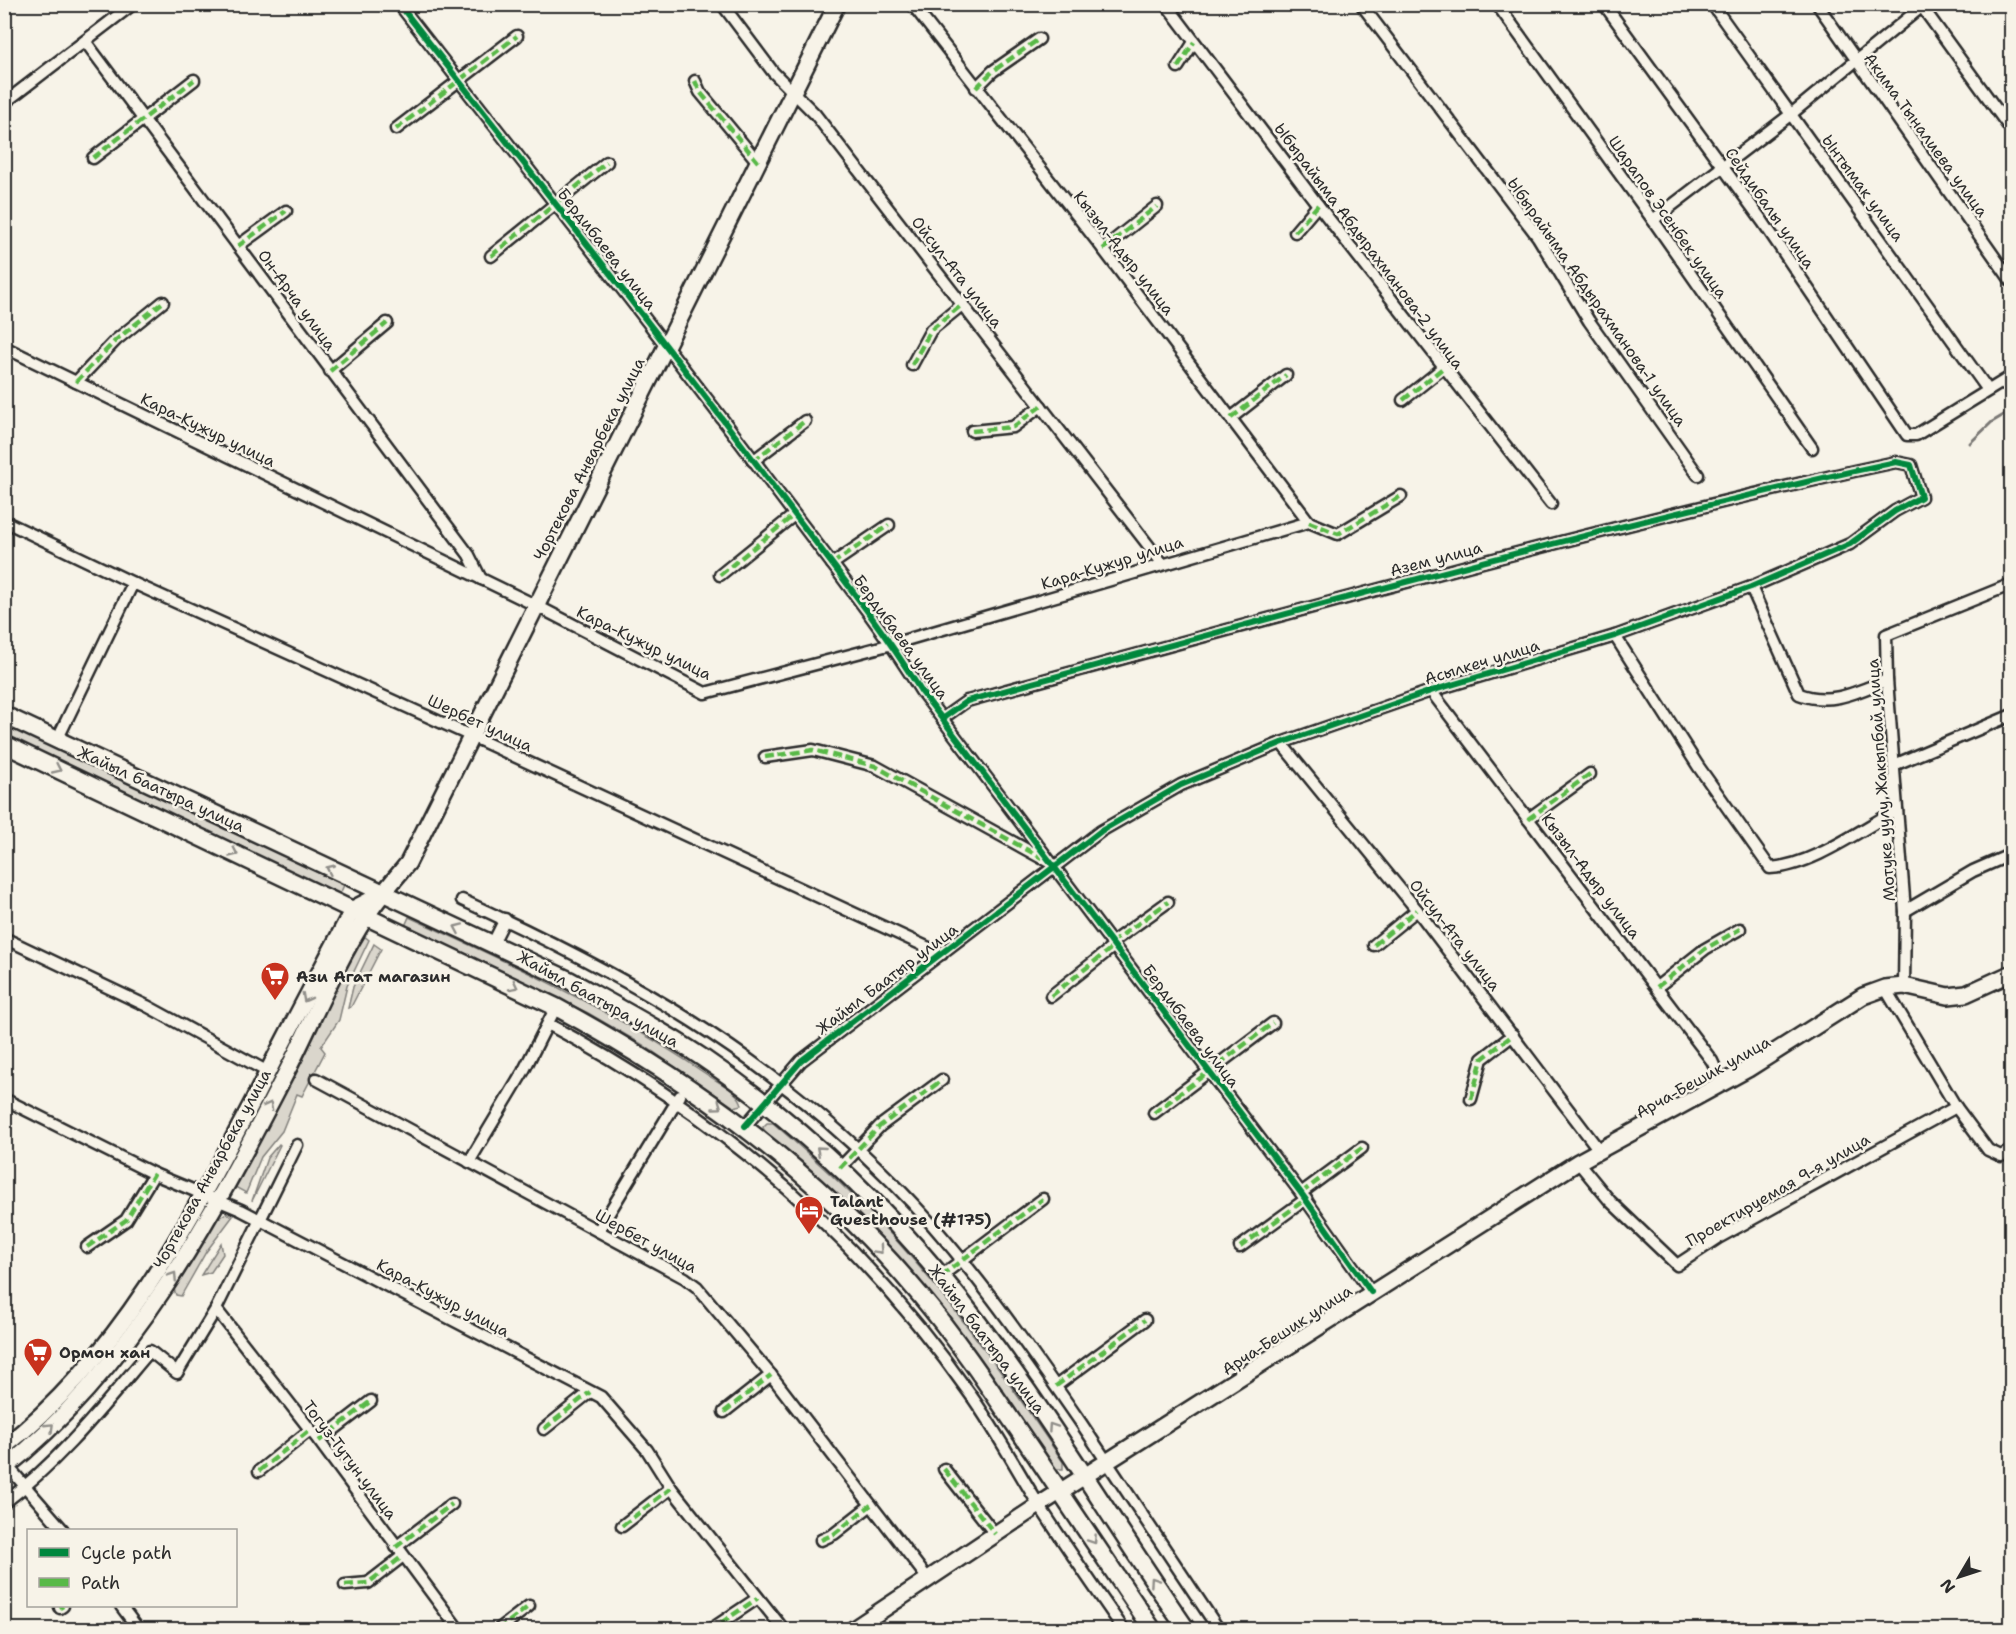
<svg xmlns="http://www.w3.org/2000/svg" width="2016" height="1634" font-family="'Shantell Sans',sans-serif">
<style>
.green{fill:#dad6cc;stroke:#82807c;stroke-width:1.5}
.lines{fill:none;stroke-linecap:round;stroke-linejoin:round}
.stream{stroke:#7a7874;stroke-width:3}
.street-casing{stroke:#2b2b2b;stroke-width:15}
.secondary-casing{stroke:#2b2b2b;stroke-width:20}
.primary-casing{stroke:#2b2b2b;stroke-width:21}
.street{stroke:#f7f3e8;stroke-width:10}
.secondary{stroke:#f7f3e8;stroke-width:15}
.primary{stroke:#f7f3e8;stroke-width:16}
.quiet{stroke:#58b947;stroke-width:4.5;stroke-dasharray:9 4.5;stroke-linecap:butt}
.cycleway-casing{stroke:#f7f3e8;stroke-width:10}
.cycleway{stroke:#00873e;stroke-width:6}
.oneway{stroke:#918f8a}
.labels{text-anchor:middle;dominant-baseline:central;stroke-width:5;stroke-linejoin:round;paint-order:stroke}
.street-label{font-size:16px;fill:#2b2b2b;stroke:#f7f3e8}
.poi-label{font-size:16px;font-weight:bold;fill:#2b2b2b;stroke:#f7f3e8;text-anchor:start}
</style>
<rect width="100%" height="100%" fill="#f7f3e8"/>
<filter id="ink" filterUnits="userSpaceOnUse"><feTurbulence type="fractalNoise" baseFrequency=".0167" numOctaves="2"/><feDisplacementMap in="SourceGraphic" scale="12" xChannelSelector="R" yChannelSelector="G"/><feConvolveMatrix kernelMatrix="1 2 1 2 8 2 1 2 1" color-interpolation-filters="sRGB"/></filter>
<g filter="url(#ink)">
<g class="green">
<polygon points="10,726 344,885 339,896 5,736"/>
<path d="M409 917C512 964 615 1011 709 1076 719 1083 740 1092 742 1105L734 1107 643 1045 588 1013 405 926Z"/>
<polygon points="363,935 369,940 347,986 339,1020 321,1047 325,1052 302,1096 297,1094 282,1131 261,1157 246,1193 235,1187"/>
<polygon points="374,944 381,949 351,1007 348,1008 353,987"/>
<path d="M767 1123H773C816 1160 858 1198 896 1240 958 1309 1011 1385 1063 1462V1469H1054C995 1379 933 1294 859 1216 829 1185 794 1160 764 1130L763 1127Z"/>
<polygon points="279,1144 280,1145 252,1201 267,1158"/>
<polygon points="226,1213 233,1216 206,1252 181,1296 176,1295 174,1289 216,1220"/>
<polygon points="221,1243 223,1254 211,1272 201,1275"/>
</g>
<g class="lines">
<polyline class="stream" points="1970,443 1992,422 2012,410"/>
<g class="street-casing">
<g id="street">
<path d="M399 4C522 162 647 318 767 478 819 548 875 616 921 691L1301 1193 1371 1292"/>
<polyline points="722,4 773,72 815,114 1162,563"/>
<polyline points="912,4 1103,249 1309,522"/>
<polyline points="1166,4 1318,205 1551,504"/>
<polyline points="1361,4 1538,237 1589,321 1698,475"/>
<polyline points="1497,4 1653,220 1812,448"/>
<polyline points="1604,4 1763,222 1907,435 1916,435 2012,376"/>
<polyline points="1712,4 1988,390"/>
<polyline points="1817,4 2012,282"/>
<polyline points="1920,4 2012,131"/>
<polyline points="85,41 469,555 481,579"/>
<polyline points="1178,67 1194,42"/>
<polyline points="695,81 700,92 758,162"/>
<polyline points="976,88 993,71 1039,39"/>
<polyline points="4,103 133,4"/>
<polyline points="396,129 517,36"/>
<polyline points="93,158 194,80"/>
<polyline points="1653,220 1790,115 1925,4"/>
<polyline points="1295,232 1318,205"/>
<polyline points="238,246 286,211"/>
<polyline points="1103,249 1157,206"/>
<polyline points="491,256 607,162"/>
<polyline points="4,347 535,605 705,693 892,644 1309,522"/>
<polyline points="912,365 931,330 963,304"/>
<polyline points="330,371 387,323"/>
<polyline points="76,382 116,340 163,302"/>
<polyline points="1403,400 1443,368"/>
<polyline points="1231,418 1286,375"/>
<polyline points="972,431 1013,427 1041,406"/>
<polyline points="753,461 805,421"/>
<polyline points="4,521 133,583 471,736 942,954"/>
<polyline points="1309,522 1338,534 1401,496"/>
<polyline points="832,564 889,525"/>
<polyline points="720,575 794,515"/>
<path d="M1751 587 1799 694C1831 706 1857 692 1887 680"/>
<path d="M1615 636 1698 766 1770 868C1812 866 1860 830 1897 810"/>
<polyline points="1431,691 1712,1061 1722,1083"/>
<polyline points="57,740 133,583"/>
<polyline points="1281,743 1417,910 1599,1150"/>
<polyline points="765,757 813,750 875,766 1049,862"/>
<polyline points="1894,765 2012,715"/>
<polyline points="1528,819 1590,774"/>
<path d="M462 900C626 975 764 1052 892 1182 965 1255 1023 1339 1081 1423 1127 1492 1173 1561 1219 1630"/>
<polyline points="1905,911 1973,871 2012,854"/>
<polyline points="4,938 147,1006 268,1072"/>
<polyline points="493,943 505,919"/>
<polyline points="1111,943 1168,902"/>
<polyline points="1374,945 1417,910"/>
<polyline points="1904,986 1905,911 1887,680 1886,635 2012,584"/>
<polyline points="1657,987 1705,949 1740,929"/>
<polyline points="1885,988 1956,1107 1988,1150 2001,1156 2012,1150"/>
<polyline points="1051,996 1114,946"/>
<path d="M548 1024C718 1114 860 1237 970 1394 995 1429 1015 1466 1037 1502 1065 1545 1094 1587 1124 1630"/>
<polyline points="316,1079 685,1278 697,1287 771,1375 928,1579"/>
<polyline points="4,1099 154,1174 241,1210 601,1397 647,1450 671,1488 784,1630"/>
<polyline points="1471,1099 1482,1059 1513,1035"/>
<polyline points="1154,1113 1273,1023"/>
<path d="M745 1126 801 1061 1101 831 1181 785 1281 743 1431 691 1615 636 1751 587 1850 544 1895 511 1921 497 1911 465 1896 462 1854 471C1556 539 1262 620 967 701L943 718"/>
<polyline points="469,1162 523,1072 556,1007"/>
<polyline points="1578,1162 1610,1201 1677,1265 1718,1238 1956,1107"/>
<polyline points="840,1168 880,1126 942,1080"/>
<polyline points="1301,1193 1362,1148"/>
<polyline points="598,1231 680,1096"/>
<polyline points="87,1247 126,1220 154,1174"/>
<polyline points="1240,1247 1306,1199"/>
<polyline points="941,1276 1043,1199"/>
<polyline points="216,1309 319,1441 459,1630"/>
<polyline points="1056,1386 1145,1320"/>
<polyline points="724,1412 771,1375"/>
<polyline points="544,1429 590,1392"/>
<polyline points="319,1441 371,1401"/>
<polyline points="5,1463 63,1530"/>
<polyline points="944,1469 995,1534"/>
<polyline points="259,1471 310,1430"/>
<path d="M4 1503C61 1460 104 1405 150 1351L177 1373 216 1309 297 1145"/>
<polyline points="622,1526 671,1488"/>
<polyline points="821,1540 834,1534 871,1505"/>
<polyline points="396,1547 452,1504"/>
<polyline points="345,1585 368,1583 403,1556"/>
<polyline points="121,1606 139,1630"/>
<polyline points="60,1608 63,1606"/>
<polyline points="498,1630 529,1606"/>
<polyline points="710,1630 758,1598"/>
</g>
</g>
<g class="secondary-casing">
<g id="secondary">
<path d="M4 1447C119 1357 188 1225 254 1099 286 1035 320 972 353 909L380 895"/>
<path d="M4 1469C133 1366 211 1218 285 1075 312 1023 334 966 366 917 378 898 394 880 408 863L837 4"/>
<polyline points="852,1630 1039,1505 1578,1162 1748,1069 1863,996 1885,988 1904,986 1948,996 1966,994 2012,973"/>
</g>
</g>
<g class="primary-casing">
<g id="primary">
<path d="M4 715 569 980C614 1005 660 1029 703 1058 792 1118 873 1194 942 1277 1033 1387 1105 1512 1187 1630"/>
<path d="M4 744 556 1007C696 1083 817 1172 920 1295 962 1345 997 1399 1034 1453 1073 1512 1113 1571 1153 1630"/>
</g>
</g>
<use href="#street" class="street"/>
<use href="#secondary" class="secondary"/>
<use href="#primary" class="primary"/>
<g class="quiet">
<polyline points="1178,67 1194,42"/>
<polyline points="695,81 700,92 758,162"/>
<polyline points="976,88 993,71 1039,39"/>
<polyline points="396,129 517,36"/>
<polyline points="93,158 194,80"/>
<polyline points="1295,232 1318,205"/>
<polyline points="238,246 286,211"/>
<polyline points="1103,249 1157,206"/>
<polyline points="491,256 607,162"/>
<polyline points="912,365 931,330 963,304"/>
<polyline points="330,371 387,323"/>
<polyline points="76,382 116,340 163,302"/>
<polyline points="1403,400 1443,368"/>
<polyline points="1231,418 1286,375"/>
<polyline points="972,431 1013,427 1041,406"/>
<polyline points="753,461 805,421"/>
<polyline points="1309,522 1338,534 1401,496"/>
<polyline points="832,564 889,525"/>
<polyline points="720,575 794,515"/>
<polyline points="765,757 813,750 875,766 1042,858"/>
<polyline points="1528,819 1590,774"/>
<polyline points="1111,943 1168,902"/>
<polyline points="1374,945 1417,910"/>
<polyline points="1657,987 1705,949 1740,929"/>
<polyline points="1051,996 1114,946"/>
<polyline points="1471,1099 1482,1059 1513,1035"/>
<polyline points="1154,1113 1273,1023"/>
<polyline points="840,1168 880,1126 942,1080"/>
<polyline points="1301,1193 1362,1148"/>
<polyline points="87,1247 126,1220 154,1174"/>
<polyline points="1240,1247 1306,1199"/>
<polyline points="941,1276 1043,1199"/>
<polyline points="1056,1386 1145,1320"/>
<polyline points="724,1412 771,1375"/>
<polyline points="544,1429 590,1392"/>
<polyline points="319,1441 371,1401"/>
<polyline points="944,1469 995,1534"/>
<polyline points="259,1471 310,1430"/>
<polyline points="622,1526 671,1488"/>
<polyline points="821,1540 834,1534 871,1505"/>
<polyline points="396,1547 452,1504"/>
<polyline points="345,1585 368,1583 403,1556"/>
<polyline points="60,1608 63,1606"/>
<polyline points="498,1630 529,1606"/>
<polyline points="710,1630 758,1598"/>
</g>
<g class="cycleway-casing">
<g id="cycleway">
<path d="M399 4C522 162 647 318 767 478 819 548 875 616 921 691L1301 1193 1371 1292"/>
<path d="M745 1126 801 1061 1101 831 1181 785 1281 743 1431 691 1615 636 1751 587 1850 544 1895 511 1921 497 1911 465 1896 462 1854 471C1556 539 1262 620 967 701L943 718"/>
</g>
</g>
<use href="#cycleway" class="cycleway"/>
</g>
<defs><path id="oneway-chevron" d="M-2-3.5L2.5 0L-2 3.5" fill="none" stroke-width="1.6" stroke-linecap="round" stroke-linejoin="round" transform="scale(1.5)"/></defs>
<g class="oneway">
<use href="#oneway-chevron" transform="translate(57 769) rotate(25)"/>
<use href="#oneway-chevron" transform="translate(234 853) rotate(25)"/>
<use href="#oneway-chevron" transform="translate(330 869) rotate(-155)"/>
<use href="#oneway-chevron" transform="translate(458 928) rotate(-156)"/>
<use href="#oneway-chevron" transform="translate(514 986) rotate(27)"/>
<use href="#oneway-chevron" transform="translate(306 998) rotate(118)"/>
<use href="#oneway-chevron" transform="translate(269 1106) rotate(-62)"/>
<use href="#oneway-chevron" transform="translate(718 1106) rotate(36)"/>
<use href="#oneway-chevron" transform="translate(820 1150) rotate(-139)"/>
<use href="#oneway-chevron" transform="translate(879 1250) rotate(47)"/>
<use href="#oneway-chevron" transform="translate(173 1276) rotate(-57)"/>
<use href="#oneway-chevron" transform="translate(50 1427) rotate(-44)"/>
<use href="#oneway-chevron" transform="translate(1052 1427) rotate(-124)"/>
<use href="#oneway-chevron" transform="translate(1093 1540) rotate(56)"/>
<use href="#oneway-chevron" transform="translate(1154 1581) rotate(-124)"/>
</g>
</g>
<defs>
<g id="supermarket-pin" transform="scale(1.5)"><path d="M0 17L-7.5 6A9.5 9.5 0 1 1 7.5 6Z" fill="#c8321e" stroke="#f7f3e8"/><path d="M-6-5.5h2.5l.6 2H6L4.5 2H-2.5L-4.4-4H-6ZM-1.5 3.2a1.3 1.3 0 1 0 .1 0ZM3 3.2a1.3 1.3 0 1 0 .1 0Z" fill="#fff"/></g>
<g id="hotel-pin" transform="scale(1.5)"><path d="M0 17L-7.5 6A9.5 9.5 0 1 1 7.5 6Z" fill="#c8321e" stroke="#f7f3e8"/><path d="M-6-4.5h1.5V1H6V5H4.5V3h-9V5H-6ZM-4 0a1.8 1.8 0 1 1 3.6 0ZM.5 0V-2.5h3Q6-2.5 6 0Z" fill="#fff"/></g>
</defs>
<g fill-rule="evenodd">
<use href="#supermarket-pin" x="275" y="976"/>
<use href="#hotel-pin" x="809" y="1210"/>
<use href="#supermarket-pin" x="38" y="1352"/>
</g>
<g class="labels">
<g class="street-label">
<text transform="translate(1926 135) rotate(54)">Акима Тыналиева улица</text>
<text transform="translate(1863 188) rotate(54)">Ынтымак улица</text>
<text transform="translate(1770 208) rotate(55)">Сейдибалы улица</text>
<text transform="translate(1668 217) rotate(55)">Шарапов Эсенбек улица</text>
<text transform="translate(1369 246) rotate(53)">Ыбырайыма Абдырахманова-2 улица</text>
<text transform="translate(607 249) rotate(52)">Бердибаева улица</text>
<text transform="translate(1124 253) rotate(52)">Кызыл-Адыр улица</text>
<text transform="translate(957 272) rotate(52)">Ойсул-Ата улица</text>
<text transform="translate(297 300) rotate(54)">Он-Арча улица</text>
<text transform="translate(1597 302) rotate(55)">Ыбырайыма Абдырахманова-1 улица</text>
<text transform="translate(208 430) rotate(26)">Кара-Кужур улица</text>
<text transform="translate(589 459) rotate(-63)">Чортекова Анварбека улица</text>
<text transform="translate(1436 559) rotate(-15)">Азем улица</text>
<text transform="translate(1112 563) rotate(-17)">Кара-Кужур улица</text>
<text transform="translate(901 637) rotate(54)">Бердибаева улица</text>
<text transform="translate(644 643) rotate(26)">Кара-Кужур улица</text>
<text transform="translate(1482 662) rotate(-17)">Асылкеч улица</text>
<text transform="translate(480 723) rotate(25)">Шербет улица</text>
<text transform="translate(1881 780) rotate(-94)">Мотуке уулу Жакыпбай улица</text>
<text transform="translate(161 789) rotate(25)">Жайыл баатыра улица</text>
<text transform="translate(1591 876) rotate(53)">Кызыл-Адыр улица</text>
<text transform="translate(1455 935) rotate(52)">Ойсул-Ата улица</text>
<text transform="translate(887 979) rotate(-37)">Жайыл Баатыр улица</text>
<text transform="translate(598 999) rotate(29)">Жайыл баатыра улица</text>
<text transform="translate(1191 1026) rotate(53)">Бердибаева улица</text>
<text transform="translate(1703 1077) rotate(-29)">Арча-Бешик улица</text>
<text transform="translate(212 1169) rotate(-61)">Чортекова Анварбека улица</text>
<text transform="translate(1778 1190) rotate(-30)">Проектируемая 9-я улица</text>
<text transform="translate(646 1241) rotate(29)">Шербет улица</text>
<text transform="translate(443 1298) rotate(28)">Кара-Кужур улица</text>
<text transform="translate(1287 1330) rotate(-33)">Арча-Бешик улица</text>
<text transform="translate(987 1339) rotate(53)">Жайыл баатыра улица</text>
<text transform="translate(350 1460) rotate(53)">Тогуз-Тутун улица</text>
</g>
<g class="poi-label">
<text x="296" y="976">Ази Агат магазин</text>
<text x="830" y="1201">Talant<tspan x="830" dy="18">Guesthouse (#175)</tspan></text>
<text x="59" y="1352">Ормон хан</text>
</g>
</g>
<rect width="2016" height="1634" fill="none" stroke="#f7f3e8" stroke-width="24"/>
<rect x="12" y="12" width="1992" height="1610" fill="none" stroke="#2b2b2b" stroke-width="2" filter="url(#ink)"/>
<rect x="27" y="1529" width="210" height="78" fill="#f7f3e8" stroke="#a5a39c" stroke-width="1.5"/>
<rect x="39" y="1548" width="30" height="9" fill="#00873e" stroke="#a5a39c" stroke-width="1.5"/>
<text x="81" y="1559" font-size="18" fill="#2b2b2b">Cycle path</text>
<rect x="39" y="1578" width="30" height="9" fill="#58b947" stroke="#a5a39c" stroke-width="1.5"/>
<text x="81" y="1589" font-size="18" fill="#2b2b2b">Path</text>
<g transform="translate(1959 1577) rotate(231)" stroke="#f7f3e8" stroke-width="4.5" paint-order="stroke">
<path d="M0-4.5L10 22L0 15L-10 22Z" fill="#2b2b2b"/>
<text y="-9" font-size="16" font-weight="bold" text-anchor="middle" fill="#2b2b2b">N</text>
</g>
</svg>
